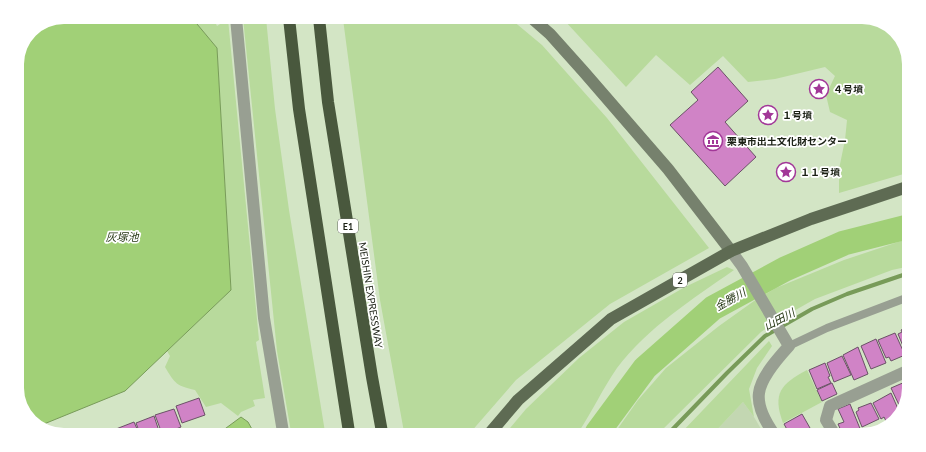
<svg xmlns="http://www.w3.org/2000/svg" width="926" height="452" font-family="Lato,'Noto Sans JP',sans-serif">
<style>
.built{fill:#c3d7b2}
.green{fill:#b8da9c}
.water{fill:#a1d077;stroke:#789b59}
.lines{fill:none;stroke-linecap:round;stroke-linejoin:round}
.stream{stroke:#789b59;stroke-width:4}
.river{stroke:#a1d077;stroke-width:25}
.building{fill:#d083c6;stroke:#6b5267}
.lane{stroke:#989f92;stroke-width:8}
.street{stroke:#989f92;stroke-width:12}
.secondary{stroke:#76816d;stroke-width:12}
.primary{stroke:#5e6b53;stroke-width:12}
.highway{stroke:#49583d;stroke-width:12}
.labels{text-anchor:middle;dominant-baseline:central;stroke-width:3.5;stroke-linejoin:round;paint-order:stroke}
.shield{fill:#fff;stroke:#5f635a;stroke-width:1}
.shield-label{font-size:9px;font-weight:bold;fill:#1a2014}
.poi-label{font-size:10px;font-weight:bold;fill:#1a2014;stroke:#fff;text-anchor:start}
.street-label{font-size:10px;fill:#1a2014;stroke:#fff}
.water-label{font-size:11px;font-style:italic;fill:#1f310d;stroke:#fff}
</style>
<rect width="100%" height="100%" fill="#d3e5c5"/>
<polygon class="built" points="743,402 754,417 764,434 713,434"/>
<g class="green">
<path d="M192 18H224L216 24 217 26 228 19 259 340 256 342 265 398 253 400 255 406 241 412 238 416 221 403 206 407 195 390C177 386 175 384 165 367L170 356 167 351 231 290 217 48Z"/>
<polygon points="243,18 266,18 275,109 289,210 325,432 291,432 277,351"/>
<polygon points="343,19 512,20 542,45 607,118 709,248 610,304 516,380 470,433 404,432 380,300"/>
<polygon points="564,20 882,22 901,38 909,62 907,173 839,193 839,169 845,140 847,120 830,112 826,95 835,76 825,67 775,79 748,82 723,56 690,85 656,55 626,87"/>
<polygon points="907,239 906,267 892,270 815,299 792,312 761,332 658,434 614,434 638,400 666,368 719,326 754,301 776,288 844,260"/>
<path d="M727 267 734 270C693 299 648 327 617 368 603 388 592 412 578 433H506L526 409 579 358 624 322 685 287Z"/>
<polygon points="769,341 772,346 757,368 749,389 754,417 743,402 713,434 680,434"/>
<path d="M807 370 822 402 783 423C772 393 781 384 807 370Z"/>
</g>
<g class="water">
<polygon points="64,17 192,18 217,48 231,290 125,391 39,426 25,414 17,391 17,62 31,31"/>
<polygon points="241,417 248,422 253,431 222,431"/>
</g>
<g class="lines">
<polyline class="stream" points="668,434 727,373 765,336 812,309 847,294 906,274"/>
<polyline class="river" points="597,433 645,368 713,308 785,269 844,243 907,227"/>
</g>
<g class="building">
<polygon points="718,67 748,101 725,122 756,157 725,186 670,125 698,100 691,92"/>
<polygon points="905,328 905,351 898,334 902,332 901,330"/>
<polygon points="895,333 905,355 891,361 889,357 886,358 878,340"/>
<polygon points="876,339 886,363 871,369 861,346"/>
<polygon points="858,347 868,374 854,380 843,355"/>
<polygon points="842,356 851,375 834,382 827,363"/>
<polygon points="825,363 830,376 828,377 831,383 817,389 809,370"/>
<polygon points="905,382 904,405 900,407 891,388"/>
<polygon points="832,383 837,394 822,401 817,390"/>
<polygon points="891,393 899,411 893,414 894,417 886,421 884,417 881,419 873,403"/>
<polygon points="199,398 205,415 182,423 176,406"/>
<polygon points="871,403 879,419 862,427 856,412 859,410 858,408"/>
<polygon points="850,404 861,431 853,435 843,435 838,424 844,422 838,409"/>
<polygon points="174,409 181,427 176,429 177,431 161,431 155,415"/>
<polygon points="802,414 810,428 798,435 790,435 784,424"/>
<polygon points="154,416 159,431 139,431 136,423"/>
<polygon points="134,422 138,431 116,431 116,429"/>
</g>
<g class="lines">
<polyline class="lane" points="789,346 827,328 906,298"/>
<g class="street">
<polyline points="236,18 264,318 283,432"/>
<path d="M731 251 742 266 789 346C778 358 761 377 759 393 757 407 767 424 774 434"/>
<polyline points="835,435 826,420 830,406 905,372"/>
</g>
<polyline class="secondary" points="534,20 550,34 584,72 668,169 731,251"/>
<polyline class="primary" points="490,433 518,400 611,319 731,251 811,219 907,187"/>
<g class="highway">
<polyline points="289,18 299,109 349,432"/>
<polyline points="319,18 328,102 372,377 382,432"/>
</g>
</g>
<defs>
<g id="sight-ring" transform="scale(1)"><circle r="9.5" fill="#fff" stroke="#a23798" stroke-width="1.5"/><path d="M0-6L1.8-2.2L6-1.7L2.9 1.2L3.7 5.4L0 3.3L-3.7 5.4L-2.9 1.2L-6-1.7L-1.8-2.2Z" fill="#a23798"/></g>
<g id="museum-ring" transform="scale(1)"><circle r="9.5" fill="#fff" stroke="#a23798" stroke-width="1.5"/><path d="M0-6L6-3V-2H-6V-3ZM-5-1h2V3h-2ZM-1-1h2V3h-2ZM3-1h2V3H3ZM-6 4H6V6H-6Z" fill="#a23798"/></g>
</defs>
<g fill-rule="evenodd">
<use href="#sight-ring" x="819" y="89"/>
<use href="#sight-ring" x="768" y="115"/>
<use href="#museum-ring" x="713" y="141"/>
<use href="#sight-ring" x="786" y="172"/>
</g>
<g class="labels">
<g class="shield">
<rect x="338" y="219" width="20" height="14" rx="3"/>
<rect x="673" y="273" width="14" height="14" rx="3"/>
</g>
<g class="shield-label">
<text x="348" y="226">E1</text>
<text x="680" y="280">2</text>
</g>
<g class="poi-label">
<text x="833" y="89">４号墳</text>
<text x="782" y="115">１号墳</text>
<text x="727" y="141">栗東市出土文化財センター</text>
<text x="800" y="172">１１号墳</text>
</g>
<g class="street-label">
<text transform="translate(371 295) rotate(81)">MEISHIN EXPRESSWAY</text>
</g>
<g class="water-label">
<text x="122" y="236">灰塚池</text>
<text transform="translate(730 299) rotate(-29)">金勝川</text>
<text transform="translate(779 319) rotate(-28)">山田川</text>
</g>
</g>
<path d="M0 0H926V452H0ZM64 24H862A40 40 0 0 1 902 64V388A40 40 0 0 1 862 428H64A40 40 0 0 1 24 388V64A40 40 0 0 1 64 24Z" fill="#fff" fill-rule="evenodd"/>
</svg>
